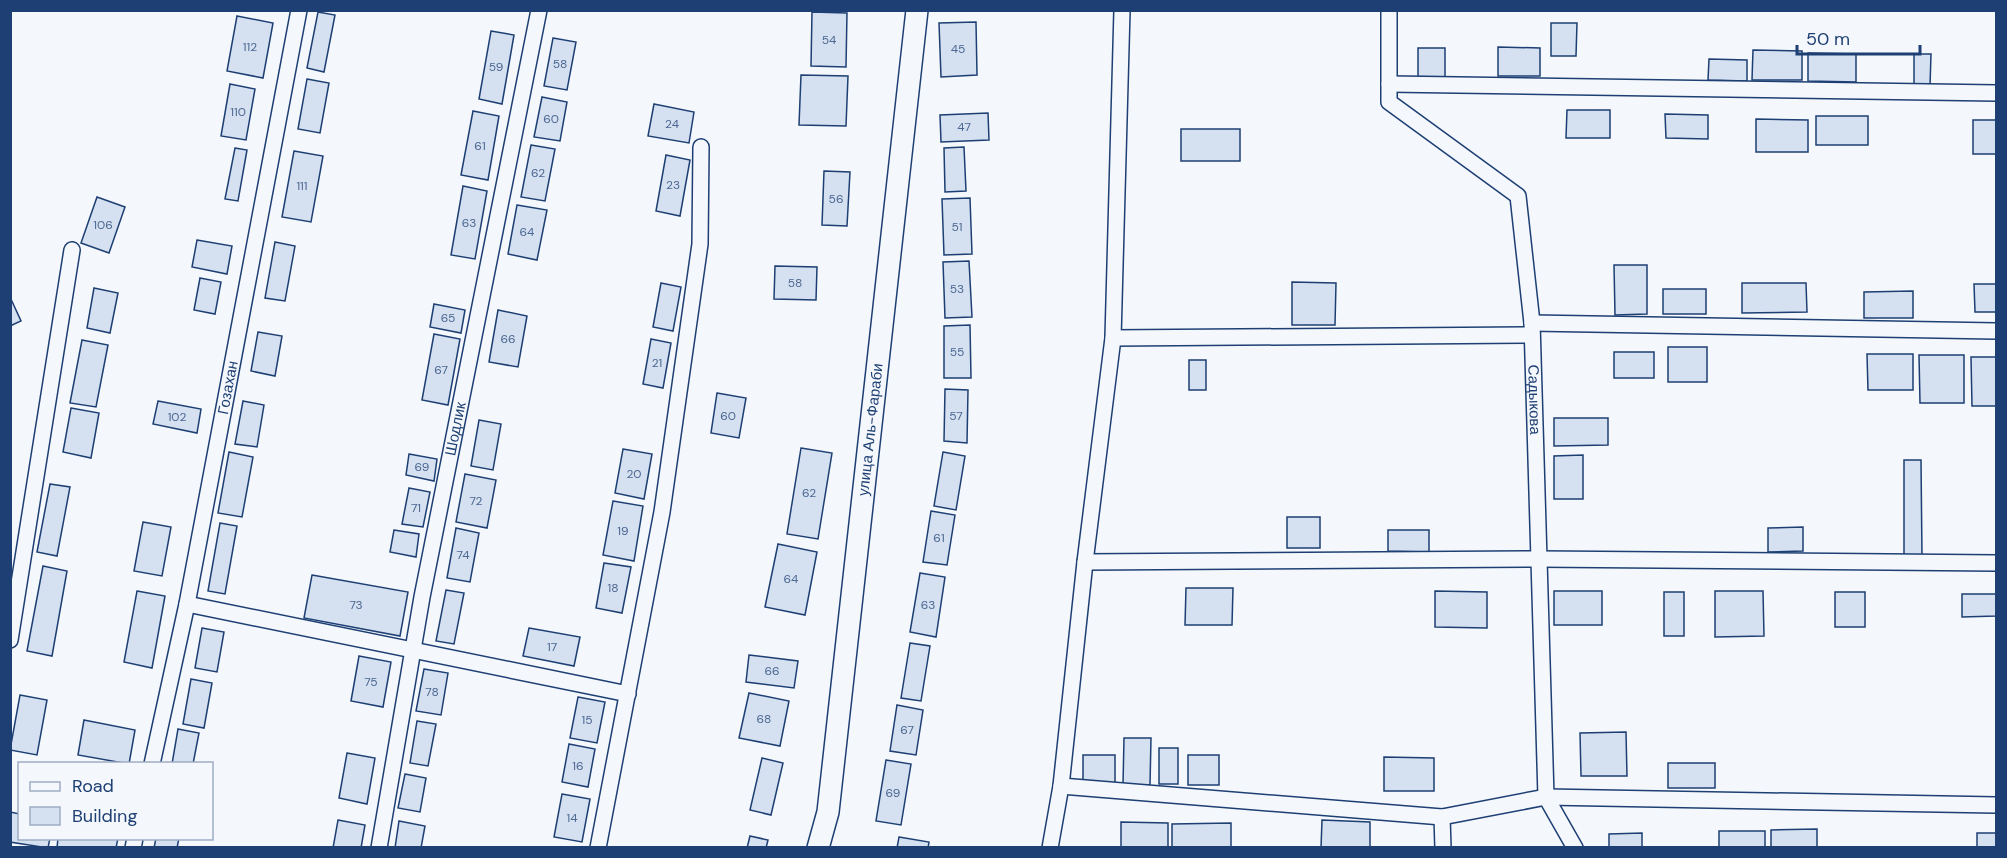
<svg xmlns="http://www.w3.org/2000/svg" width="2007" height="858" font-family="'DM Sans',sans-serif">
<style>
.building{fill:#d5e0f0;stroke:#1d3f73;stroke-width:1.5}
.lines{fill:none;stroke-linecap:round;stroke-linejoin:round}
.street-casing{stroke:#1d3f73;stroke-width:18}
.secondary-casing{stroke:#1d3f73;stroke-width:24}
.street{stroke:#f4f7fb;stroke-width:15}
.secondary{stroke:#f4f7fb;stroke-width:21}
.labels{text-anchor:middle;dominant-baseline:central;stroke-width:4.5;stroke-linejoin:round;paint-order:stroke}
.number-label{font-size:12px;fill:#4b6792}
.street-label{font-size:15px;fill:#1d3f73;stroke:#f4f7fb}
</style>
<rect width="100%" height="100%" fill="#f4f7fb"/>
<g class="building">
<polygon points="318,12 335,15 324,72 307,68"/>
<polygon points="812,12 847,13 846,67 811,66"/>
<polygon points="237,16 273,23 263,78 227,71"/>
<polygon points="976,22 977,75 941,77 939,23"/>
<polygon points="1551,23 1577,23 1576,56 1551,56"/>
<polygon points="491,31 514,35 502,104 479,99"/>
<polygon points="553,38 576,42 567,90 544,86"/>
<polygon points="1498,47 1540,48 1540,76 1498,76"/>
<rect x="1418" y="48" width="27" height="31"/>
<polygon points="1753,50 1802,51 1802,80 1752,80"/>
<polygon points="1808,53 1856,54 1856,82 1808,81"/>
<polygon points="1914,54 1931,54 1930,86 1914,86"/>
<polygon points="1709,59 1747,60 1747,81 1708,80"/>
<polygon points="801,75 848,76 846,126 799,125"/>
<polygon points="307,79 329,83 320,133 298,129"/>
<polygon points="230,84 255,89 246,140 221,136"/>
<polygon points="542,97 567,102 560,141 534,137"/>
<polygon points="654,104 694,112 689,143 648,136"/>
<polygon points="1567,110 1610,110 1610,138 1566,138"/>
<polygon points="473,111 499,116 488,180 461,175"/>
<polygon points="988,113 989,140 941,142 940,115"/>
<polygon points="1665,114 1708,115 1708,139 1666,138"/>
<rect x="1816" y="116" width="52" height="29"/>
<polygon points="1756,119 1808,120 1808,152 1756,152"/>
<rect x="1973" y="120" width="23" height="34"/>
<rect x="1181" y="129" width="59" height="32"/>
<polygon points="531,145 555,149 545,201 521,197"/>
<polygon points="964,147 966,191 945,192 944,148"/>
<polygon points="235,148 247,150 238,201 225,199"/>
<polygon points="294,151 323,156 311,222 282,217"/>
<polygon points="666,155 690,160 680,216 656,211"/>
<polygon points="824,171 850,172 847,226 822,225"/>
<polygon points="463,186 487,191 475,259 451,255"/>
<polygon points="97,197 125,207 109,253 81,243"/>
<polygon points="970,198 972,254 944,255 942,199"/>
<polygon points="517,205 547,210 537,260 508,254"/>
<polygon points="197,240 232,246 227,274 192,267"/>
<polygon points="275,242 295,246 285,301 265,298"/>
<polygon points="969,261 972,317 945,318 943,262"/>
<polygon points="1614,265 1647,265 1647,314 1615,315"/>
<polygon points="775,266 817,267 816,300 774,299"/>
<polygon points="200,278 221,282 215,314 194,310"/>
<polygon points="1292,282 1336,283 1335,325 1292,325"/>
<polygon points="661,283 681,287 673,331 653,327"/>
<polygon points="1742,283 1806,283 1807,312 1742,313"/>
<polygon points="1974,284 1996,284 1996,312 1975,312"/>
<polygon points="94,288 118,293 110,333 87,328"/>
<rect x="1663" y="289" width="43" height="25"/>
<polygon points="1913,291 1913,318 1864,318 1864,292"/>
<polygon points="10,297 21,321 10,326"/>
<polygon points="434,304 465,310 461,333 430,327"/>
<polygon points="498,310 527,316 518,367 489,362"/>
<polygon points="970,325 971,378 944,378 944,326"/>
<polygon points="258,332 282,336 275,376 251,371"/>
<polygon points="434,334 460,339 448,405 422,400"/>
<polygon points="651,339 671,343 663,388 643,384"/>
<polygon points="82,340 108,345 96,407 70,403"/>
<rect x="1668" y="347" width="39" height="35"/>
<rect x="1614" y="352" width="40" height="26"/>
<polygon points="1867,354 1913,354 1913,390 1868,390"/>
<polygon points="1919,355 1964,355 1964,403 1920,403"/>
<polygon points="1971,357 1996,357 1996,406 1972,406"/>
<rect x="1189" y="360" width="17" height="30"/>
<polygon points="945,389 968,390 967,443 944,441"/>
<polygon points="717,393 746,398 739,438 711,433"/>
<polygon points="158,401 201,409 197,433 153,424"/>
<polygon points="243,401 264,405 257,447 235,444"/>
<polygon points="71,408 99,413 91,458 63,452"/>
<polygon points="1554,418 1608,418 1608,445 1554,446"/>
<polygon points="479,420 501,424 493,470 471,466"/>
<polygon points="801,448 832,453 818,539 787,534"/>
<polygon points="623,449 652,454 644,499 615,493"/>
<polygon points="229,452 253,457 242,517 218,513"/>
<polygon points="943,452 965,456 956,510 934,506"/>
<polygon points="409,454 437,459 434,481 406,475"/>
<polygon points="1583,455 1583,499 1554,499 1554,456"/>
<polygon points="1904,460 1921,460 1922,557 1904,557"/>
<polygon points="465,474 496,480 487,528 456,522"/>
<polygon points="50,484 70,487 57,556 37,552"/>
<polygon points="409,488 430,492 423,527 402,524"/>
<polygon points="613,501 643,506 634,561 603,555"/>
<polygon points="931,511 955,515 947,565 923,562"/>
<rect x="1287" y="517" width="33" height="31"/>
<polygon points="143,522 171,527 162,576 134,571"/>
<polygon points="220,523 237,526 225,594 208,591"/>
<polygon points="1803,527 1803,551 1768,552 1768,528"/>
<polygon points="456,528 479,533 470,582 447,578"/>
<polygon points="394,530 419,534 416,557 390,552"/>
<polygon points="1388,530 1429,530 1429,552 1388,551"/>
<polygon points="778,544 817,552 805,615 765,607"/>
<polygon points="604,563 631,567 622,613 596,608"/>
<polygon points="43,566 67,571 52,656 27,651"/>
<polygon points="920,573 945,577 936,637 910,632"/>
<polygon points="312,575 408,592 400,636 304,618"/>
<polygon points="1186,588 1233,588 1232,625 1185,625"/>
<polygon points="446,590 464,593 454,644 436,641"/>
<polygon points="137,591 165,596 152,668 124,662"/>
<polygon points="1435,591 1487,592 1487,628 1435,627"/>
<rect x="1554" y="591" width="48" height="34"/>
<polygon points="1715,591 1763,591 1764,636 1715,637"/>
<rect x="1664" y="592" width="20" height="44"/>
<rect x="1835" y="592" width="30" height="35"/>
<polygon points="1962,594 1996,594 1996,616 1962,617"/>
<polygon points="202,628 224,632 217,672 195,668"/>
<polygon points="529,628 580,637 574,666 523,656"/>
<polygon points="910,643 930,646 921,701 901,698"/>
<polygon points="749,655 798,661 794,688 746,682"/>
<polygon points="359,656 391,662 383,707 351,701"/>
<polygon points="424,669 448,673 441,715 416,711"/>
<polygon points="191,679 212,683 204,728 183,724"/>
<polygon points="749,693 789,701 780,746 739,738"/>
<polygon points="20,695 47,700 37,755 10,750"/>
<polygon points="578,697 605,702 597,743 570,738"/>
<polygon points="897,705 923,710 916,755 890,751"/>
<polygon points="84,720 135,730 129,764 78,755"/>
<polygon points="417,721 436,724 428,766 410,763"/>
<polygon points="178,729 199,733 193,764 172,764"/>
<polygon points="1626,732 1627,776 1581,776 1580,733"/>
<polygon points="1124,738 1151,738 1150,785 1123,785"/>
<polygon points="569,744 595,749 588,787 562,782"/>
<rect x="1159" y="748" width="19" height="36"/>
<polygon points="347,753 375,758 367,804 339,798"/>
<rect x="1083" y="755" width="32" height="29"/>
<rect x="1188" y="755" width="31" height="30"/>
<polygon points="1384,757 1434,758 1434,791 1384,791"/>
<polygon points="762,758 783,763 771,815 750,810"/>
<polygon points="886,760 911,764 901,825 876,821"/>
<rect x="1668" y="763" width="47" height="25"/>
<polygon points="405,774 426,778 420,812 398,808"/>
<polygon points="562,794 590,799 582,842 554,837"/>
<polygon points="10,812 20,814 20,838 50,838 48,848 10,842"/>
<polygon points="338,820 365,825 361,848 333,848"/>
<polygon points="1322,820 1370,822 1370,848 1321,848"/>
<polygon points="399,821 425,826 421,848 395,848"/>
<polygon points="1121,822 1168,823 1168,848 1121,848"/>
<polygon points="1231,823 1231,848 1172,848 1172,824"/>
<polygon points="1817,829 1817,848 1771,848 1771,830"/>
<rect x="1719" y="831" width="46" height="17"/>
<polygon points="1642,833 1642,848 1609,848 1609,834"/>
<rect x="1977" y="833" width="19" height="15"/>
<polygon points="750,836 768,840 766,848 747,848"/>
<polygon points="899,837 929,842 928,848 897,848"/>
<polygon points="58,838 118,838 116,848 57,848"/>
<polygon points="156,838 179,838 177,848 154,848"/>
</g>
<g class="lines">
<g class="street-casing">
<g id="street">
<path id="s1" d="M1389 10V102L1518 196 1532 323 1546 797 1575 848"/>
<polyline points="1389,84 1996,93"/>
<polyline points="1532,323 1996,331"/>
<polyline points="1113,338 1532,335"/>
<polyline points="1085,562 1539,559 1996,563"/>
<polyline points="187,604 628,694"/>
<polyline points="10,640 72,250"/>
<path id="s2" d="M152 764 187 604 299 10"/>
<polyline points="1061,786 1442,817 1546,797 1996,805"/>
<polyline points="1442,817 1443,848"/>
<polyline points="133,848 135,838"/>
<path id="s3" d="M379 848 422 597 539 10"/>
<polyline points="598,848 662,512 700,244 701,147"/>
<polyline points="1050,848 1061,786 1085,562 1113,338 1122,10"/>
</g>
</g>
<g class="secondary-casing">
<g id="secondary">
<path id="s4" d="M818 848 828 812 917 10"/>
</g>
</g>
<use href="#street" class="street"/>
<use href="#secondary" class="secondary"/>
</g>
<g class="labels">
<g class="number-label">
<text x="829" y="40">54</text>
<text x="250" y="47">112</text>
<text x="958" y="49">45</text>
<text x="560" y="64">58</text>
<text x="496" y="67">59</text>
<text x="238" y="112">110</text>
<text x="551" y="119">60</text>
<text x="672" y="124">24</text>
<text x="964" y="127">47</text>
<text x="480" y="146">61</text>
<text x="538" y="173">62</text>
<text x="673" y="185">23</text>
<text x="302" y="186">111</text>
<text x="836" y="199">56</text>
<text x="469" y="223">63</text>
<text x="103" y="225">106</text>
<text x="957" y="227">51</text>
<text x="527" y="232">64</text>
<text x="795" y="283">58</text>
<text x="957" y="289">53</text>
<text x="448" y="318">65</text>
<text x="508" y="339">66</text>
<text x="957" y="352">55</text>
<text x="657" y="363">21</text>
<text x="441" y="370">67</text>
<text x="728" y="416">60</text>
<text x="956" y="416">57</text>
<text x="177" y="417">102</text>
<text x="422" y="467">69</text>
<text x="634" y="474">20</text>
<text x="809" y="493">62</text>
<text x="476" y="501">72</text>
<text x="416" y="508">71</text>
<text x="623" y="531">19</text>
<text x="939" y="538">61</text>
<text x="463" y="555">74</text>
<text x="791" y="579">64</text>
<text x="613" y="588">18</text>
<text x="356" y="605">73</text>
<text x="928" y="605">63</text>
<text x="552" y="647">17</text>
<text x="772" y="671">66</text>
<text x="371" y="682">75</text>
<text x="432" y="692">78</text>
<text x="764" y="719">68</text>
<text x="587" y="720">15</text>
<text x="907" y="730">67</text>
<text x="578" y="766">16</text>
<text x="893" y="793">69</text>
<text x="572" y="818">14</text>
</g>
<g class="street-label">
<text stroke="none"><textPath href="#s2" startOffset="384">Гозахан</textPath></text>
<text stroke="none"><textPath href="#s1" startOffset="456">Садыкова</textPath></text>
<text stroke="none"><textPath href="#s3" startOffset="426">Шодлик</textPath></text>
<text stroke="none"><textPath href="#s4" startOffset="422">улица Аль-Фараби</textPath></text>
</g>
</g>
<rect width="2007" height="858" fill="none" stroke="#1d3f73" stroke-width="24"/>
<rect x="18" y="762" width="195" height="78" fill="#f4f7fb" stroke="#9eadc5" stroke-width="1.5"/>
<rect x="30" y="782" width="30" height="9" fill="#f4f7fb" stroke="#9eadc5" stroke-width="1.5"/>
<text x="72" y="792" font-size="18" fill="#1d3f73">Road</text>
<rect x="30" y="807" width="30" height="18" fill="#d5e0f0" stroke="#9eadc5" stroke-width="1.5"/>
<text x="72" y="822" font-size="18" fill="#1d3f73">Building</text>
<path d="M1797 45v9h123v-9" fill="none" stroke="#1d3f73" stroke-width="3"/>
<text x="1806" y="45" font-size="18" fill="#1d3f73" stroke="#f4f7fb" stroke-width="4.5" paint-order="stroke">50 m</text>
</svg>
